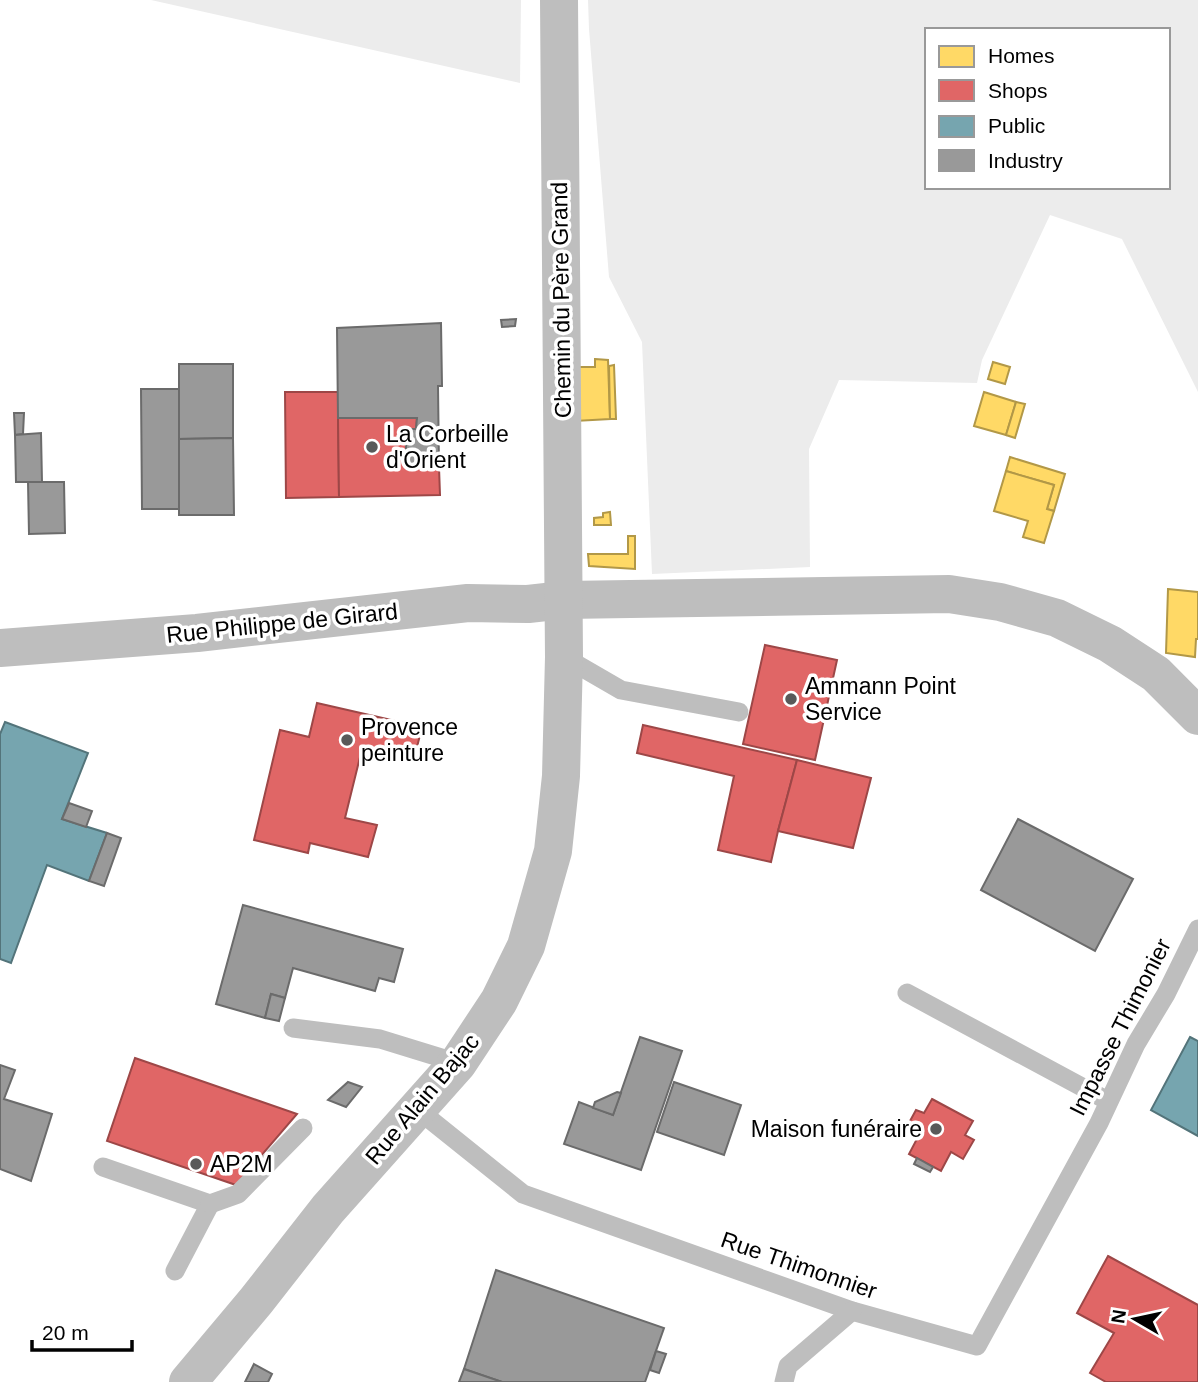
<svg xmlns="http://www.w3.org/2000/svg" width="1198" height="1382" font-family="Arial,sans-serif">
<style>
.green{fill:#ececec;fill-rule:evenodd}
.homes{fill:#ffd966;stroke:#b29847;stroke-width:2}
.shops{fill:#e06666;stroke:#9d4747;stroke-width:2}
.public{fill:#76a5af;stroke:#53747a;stroke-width:2}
.industry{fill:#999;stroke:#6b6b6b;stroke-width:2}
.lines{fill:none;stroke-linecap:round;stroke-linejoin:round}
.service{stroke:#bebebe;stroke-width:19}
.minor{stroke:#bebebe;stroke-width:38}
.poi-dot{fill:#595959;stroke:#fff;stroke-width:2.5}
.labels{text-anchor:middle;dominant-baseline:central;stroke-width:7;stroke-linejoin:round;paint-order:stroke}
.street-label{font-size:23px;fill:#000;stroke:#fff}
.poi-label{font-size:23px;fill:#000;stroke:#fff;text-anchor:start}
</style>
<rect width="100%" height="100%" fill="#fff"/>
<g class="green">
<polygon points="151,0 521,0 520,83"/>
<path d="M588 0H1198V392L1122 239 1050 215 982 360 977 383 839 380 809 449 810 567 652 574 642 342 609 277 589 29ZM927 30H1168V187H927Z"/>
</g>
<g class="homes">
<polygon points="595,359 608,360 610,419 575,421 576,367 595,367"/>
<polygon points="993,362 1010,367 1005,384 988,379"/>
<polygon points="614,365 616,419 610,419 609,366"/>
<polygon points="984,392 1016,402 1006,435 974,426"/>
<polygon points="1016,402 1025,404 1015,438 1006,435"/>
<polygon points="1010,457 1065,474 1054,511 1047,509 1054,485 1006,471"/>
<polygon points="1006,471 1054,485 1047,509 1054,511 1044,543 1023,537 1028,521 994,511"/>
<polygon points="610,512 611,525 594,525 594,518 603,517 603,513"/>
<polygon points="628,536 635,536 635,569 589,566 588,554 628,554"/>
<polygon points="1168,589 1198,592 1198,639 1196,639 1195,657 1166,653"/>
</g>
<g class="shops">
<polygon points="285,392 338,392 339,497 286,498"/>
<polygon points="338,418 417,418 416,429 406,429 406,466 439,467 440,495 339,497"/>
<polygon points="765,645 837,660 815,760 743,744"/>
<polygon points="317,703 422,727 414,759 362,749 345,818 377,825 368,857 310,843 308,853 254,840 280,730 309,737"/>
<polygon points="643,725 797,760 778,831 771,862 718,850 734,776 637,753"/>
<polygon points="797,760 871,778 853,848 778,831"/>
<polygon points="135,1058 297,1114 236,1185 107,1141"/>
<polygon points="932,1099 973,1121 965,1135 974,1140 963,1159 951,1152 941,1171 909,1154 918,1137 905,1130 916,1110 924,1113"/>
<polygon points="1108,1256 1198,1305 1198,1382 1106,1382 1090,1373 1114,1333 1077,1313"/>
</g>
<g class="public">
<polygon points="5,722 88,753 62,819 107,833 89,881 47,865 11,963 0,959 0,734"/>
<polygon points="1190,1037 1198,1041 1198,1136 1151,1110"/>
</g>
<g class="industry">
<polygon points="516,319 515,326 502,327 501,320"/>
<polygon points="441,323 442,386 438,386 439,467 406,466 406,429 416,429 417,418 338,418 337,328"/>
<polygon points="179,364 233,364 233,438 179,439"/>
<polygon points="141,389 179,389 179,509 142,509"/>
<polygon points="14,413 24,413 23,434 15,435"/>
<polygon points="41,433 42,482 16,482 15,435"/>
<polygon points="233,438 234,515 179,515 179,439"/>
<polygon points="28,482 64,482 65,533 29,534"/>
<polygon points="69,803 92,811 86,827 62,819"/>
<polygon points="1018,819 1133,879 1095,951 981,890"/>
<polygon points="107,833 121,838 104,886 89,881"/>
<polygon points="243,905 403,949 394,982 379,978 375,991 293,968 285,998 271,994 265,1018 216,1004"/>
<polygon points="271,994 285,998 279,1021 265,1018"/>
<polygon points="640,1037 682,1051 641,1170 564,1144 579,1102 613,1115"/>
<polygon points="0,1065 15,1070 4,1099 52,1114 31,1181 0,1169"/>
<polygon points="348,1082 362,1087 346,1107 328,1100"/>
<polygon points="674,1082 741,1105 724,1155 657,1132"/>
<polygon points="617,1092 621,1093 613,1115 593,1108 595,1102"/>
<polygon points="917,1158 933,1167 930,1172 914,1164"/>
<polygon points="496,1270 664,1328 645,1382 502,1382 464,1369"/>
<polygon points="656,1351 666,1354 659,1373 650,1370"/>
<polygon points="254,1364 272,1374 268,1382 245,1382"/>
<polygon points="464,1369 502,1382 459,1382"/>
</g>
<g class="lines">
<g class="service">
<polyline points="564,657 621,690 739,712"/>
<polyline points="907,993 1108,1101"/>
<polyline points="293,1028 380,1039 458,1063"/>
<polyline points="417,1109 523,1194 852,1311 977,1346 1099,1123 1136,1044 1166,994 1198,929"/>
<polyline points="103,1167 210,1204 175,1271"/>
<polyline points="210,1204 238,1194 303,1128"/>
<polyline points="784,1382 788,1366 852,1311"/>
</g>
<g class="minor">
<polyline points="0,648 197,633 468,603 528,604 564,600 949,594 1000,602 1057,618 1110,644 1156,674 1198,716"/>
<polyline points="188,1382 256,1301 328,1209 458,1063 499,1001 526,946 553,851 561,776 564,657 559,0"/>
</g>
</g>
<g class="poi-dot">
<circle cx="372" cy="447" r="7"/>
<circle cx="791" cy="699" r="7"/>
<circle cx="347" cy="740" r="7"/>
<circle cx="936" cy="1129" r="7"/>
<circle cx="196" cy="1164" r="7"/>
</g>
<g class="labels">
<g class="street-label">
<text transform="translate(561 300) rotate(-91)">Chemin du Père Grand</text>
<text transform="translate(282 623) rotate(-6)">Rue Philippe de Girard</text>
<text transform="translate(1120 1027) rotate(-63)">Impasse Thimonier</text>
<text transform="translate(422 1099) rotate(-50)">Rue Alain Bajac</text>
<text transform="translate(799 1265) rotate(19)">Rue Thimonnier</text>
</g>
<g class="poi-label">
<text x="386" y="434">La Corbeille<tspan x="386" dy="26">d'Orient</tspan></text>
<text x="805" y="686">Ammann Point<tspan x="805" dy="26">Service</tspan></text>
<text x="361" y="727">Provence<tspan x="361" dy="26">peinture</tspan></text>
<text x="922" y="1129" text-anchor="end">Maison funéraire</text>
<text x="210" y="1164">AP2M</text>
</g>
</g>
<rect x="925" y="28" width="245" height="161" fill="#ffffff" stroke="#999999" stroke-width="2"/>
<rect x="939" y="46" width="35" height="21" fill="#ffd966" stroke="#999999" stroke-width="2"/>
<text x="988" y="63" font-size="21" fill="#000000">Homes</text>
<rect x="939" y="80" width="35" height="21" fill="#e06666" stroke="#999999" stroke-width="2"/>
<text x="988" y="98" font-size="21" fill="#000000">Shops</text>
<rect x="939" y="116" width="35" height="21" fill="#76a5af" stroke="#999999" stroke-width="2"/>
<text x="988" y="133" font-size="21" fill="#000000">Public</text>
<rect x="939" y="150" width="35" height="21" fill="#999999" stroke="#999999" stroke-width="2"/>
<text x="988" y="168" font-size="21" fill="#000000">Industry</text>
<g transform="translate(1135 1319) rotate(279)" stroke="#ffffff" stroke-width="5" paint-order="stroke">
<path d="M0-5L12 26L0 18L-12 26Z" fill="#000000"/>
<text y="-10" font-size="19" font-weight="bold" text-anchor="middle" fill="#000000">N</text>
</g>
<path d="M32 1340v10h100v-10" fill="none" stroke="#000000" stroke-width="3.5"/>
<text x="42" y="1340" font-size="21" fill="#000000" stroke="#ffffff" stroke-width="5" paint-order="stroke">20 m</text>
</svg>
